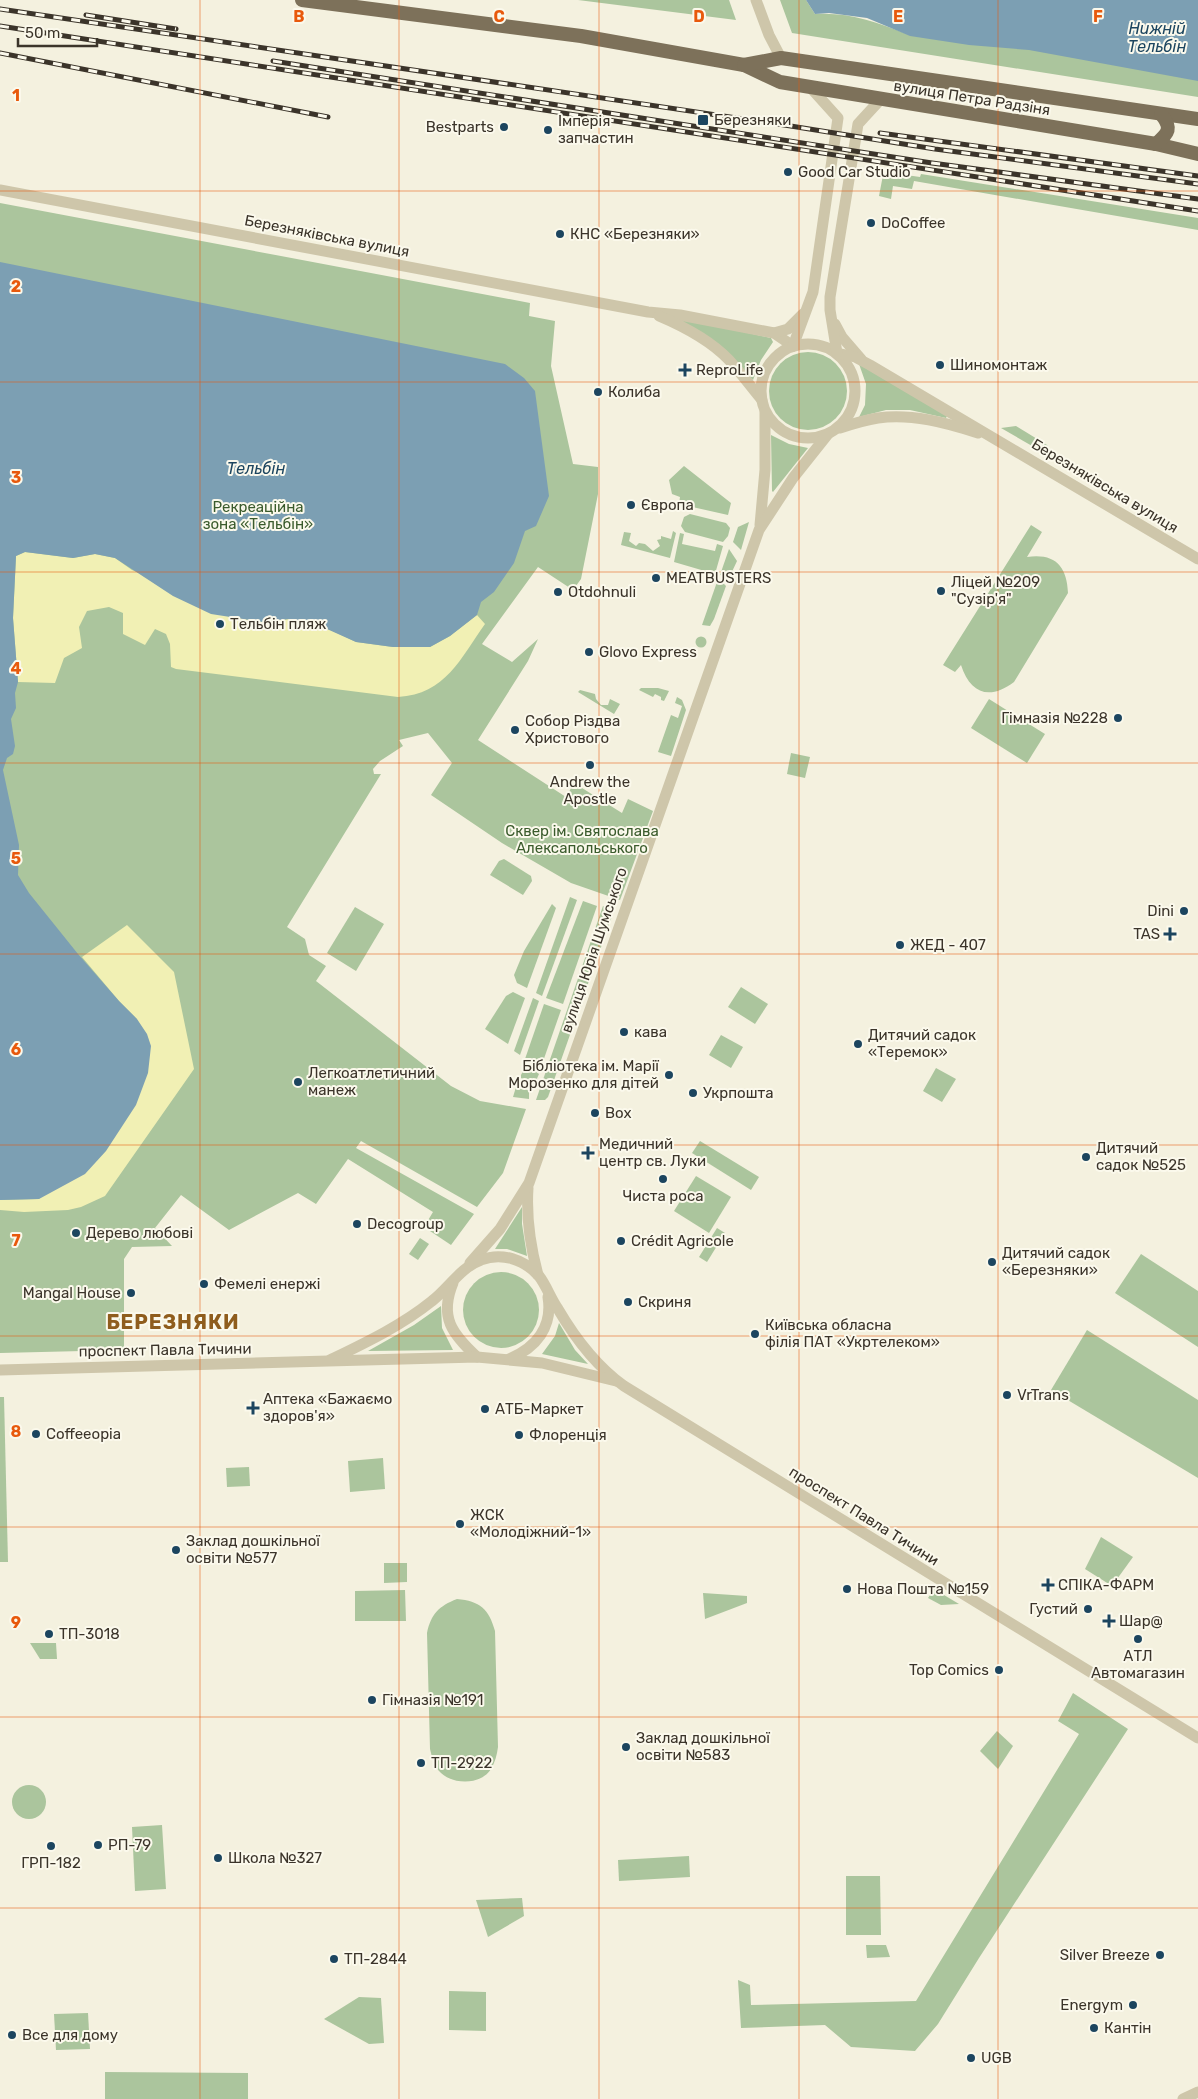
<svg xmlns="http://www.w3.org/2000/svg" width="1198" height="2099" font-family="Rubik,sans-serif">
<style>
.green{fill:#abc59d}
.sand{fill:#f1f0b4}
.water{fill:#7c9fb3}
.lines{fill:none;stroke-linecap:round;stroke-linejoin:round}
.minor{stroke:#cec6aa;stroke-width:11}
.major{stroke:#7d715a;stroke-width:14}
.rail-casing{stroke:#3b342a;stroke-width:5}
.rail{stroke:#fbf9ec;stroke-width:3;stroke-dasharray:9;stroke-linecap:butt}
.grid{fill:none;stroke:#e8590c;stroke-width:1;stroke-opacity:0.55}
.poi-dot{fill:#1c455f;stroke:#fbf9ec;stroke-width:2}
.labels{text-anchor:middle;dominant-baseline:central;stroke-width:4;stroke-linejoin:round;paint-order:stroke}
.street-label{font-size:15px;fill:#3b342a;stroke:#fbf9ec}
.poi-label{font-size:15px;fill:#3b342a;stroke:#fbf9ec;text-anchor:start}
.park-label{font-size:15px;fill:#3a5b2c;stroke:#fbf9ec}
.water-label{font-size:16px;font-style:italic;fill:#1c455f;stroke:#fbf9ec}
.district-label{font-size:20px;font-weight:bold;letter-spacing:1px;fill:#8f5d1d;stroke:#fbf9ec}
.grid-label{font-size:16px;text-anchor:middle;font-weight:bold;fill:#e8590c;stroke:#fbf9ec;stroke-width:4;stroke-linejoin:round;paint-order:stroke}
</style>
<rect width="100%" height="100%" fill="#f4f1df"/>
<g class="green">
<polygon points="578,0 729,0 736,20"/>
<path d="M780 0H806L815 14C849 12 876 22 907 34L1198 66V97L792 33Z"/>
<polygon points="921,174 1198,218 1198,230 914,181 912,189 893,186 891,199 879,196 883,175 906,175 920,177"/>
<polygon points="0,203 530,303 529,316 555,321 551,366 573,464 598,467 598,494 581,579 573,590 538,567 482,644 512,662 538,639 528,661 478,740 566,797 574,783 622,813 628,799 653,811 620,900 571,883 502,843 431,795 452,763 428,733 399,740 403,746 380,761 373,769 374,774 381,774 287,927 305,939 309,955 326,966 316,981 451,1086 480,1101 526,1109 503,1173 477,1207 361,1141 356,1148 474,1214 451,1245 424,1227 433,1212 348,1159 316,1204 298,1193 229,1230 181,1195 155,1228 172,1246 132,1247 124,1259 124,1350 0,1353"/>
<polygon points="684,319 771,338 773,342 761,360 753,380 683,322"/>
<circle cx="808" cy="391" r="39"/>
<polygon points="859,364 947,416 946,418 910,410 886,410 859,417 865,405 866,384"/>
<polygon points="1016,426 1047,445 1053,458 1001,428"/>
<polygon points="771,435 789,444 808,448 773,492 772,491"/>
<polygon points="684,466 731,503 728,515 679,504 680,497 672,494 669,480"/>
<polygon points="690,514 726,523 730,528 728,536 723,542 685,532 681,526 684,517"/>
<polygon points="749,522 741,550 733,542 738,527"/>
<path d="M1031 525 1042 532 1027 557C1055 553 1067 566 1068 593L1014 682C989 701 970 693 961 665L955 672 943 665Z"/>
<polygon points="673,531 676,533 670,558 621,545 624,532 631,533 629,541 636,546 639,543 645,544 653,551 660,546 657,540 661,539 661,536 671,539"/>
<polygon points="680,533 684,534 682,544 715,551 717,544 723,546 715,574 674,562"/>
<polygon points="729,549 737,561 730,576 720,575"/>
<polygon points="717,582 723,583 726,586 714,619 710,626 702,625"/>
<circle cx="701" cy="642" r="5.5"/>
<polygon points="641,688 658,688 669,691 664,701 661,700 661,697 655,694 653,697 639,690"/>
<polygon points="580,690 595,694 596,699 601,705 608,705 610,699 620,704 614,714 578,692"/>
<polygon points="677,697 682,700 686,710 671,756 658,752 671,715 678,718 682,706 675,703"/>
<polygon points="989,699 1045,734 1027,763 971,728"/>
<polygon points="791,753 810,757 805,778 787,774"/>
<polygon points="504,859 531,876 532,881 523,895 490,875 499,861"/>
<polygon points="570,897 577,900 542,996 536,993"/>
<polygon points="583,901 597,906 563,1004 546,998"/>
<polygon points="552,904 556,908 527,988 517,983 514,975 524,951"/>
<polygon points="603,906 611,912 612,916 548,1097 545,1100 536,1100"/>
<polygon points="355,907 384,924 356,971 327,953"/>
<polygon points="741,987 768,1004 755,1024 728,1007"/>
<polygon points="513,992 525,998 508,1044 485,1029 506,996"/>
<polygon points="533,998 539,1001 520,1055 514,1051"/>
<polygon points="544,1004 561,1010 540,1070 525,1059"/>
<polygon points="721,1035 743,1047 731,1068 709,1055"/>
<polygon points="526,1065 539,1074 535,1083 532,1085 521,1078 521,1075"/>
<polygon points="936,1068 956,1079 942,1102 923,1091"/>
<polygon points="520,1085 529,1091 529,1099 513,1097 516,1087"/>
<polygon points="700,1141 759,1177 751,1190 692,1153"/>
<polygon points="696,1176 731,1197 709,1233 674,1211"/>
<polygon points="522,1207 522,1224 527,1256 507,1249 495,1249"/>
<polygon points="717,1228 725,1233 707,1262 699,1257"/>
<polygon points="420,1238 429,1244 418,1260 409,1254"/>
<polygon points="1141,1254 1198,1291 1198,1347 1115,1293"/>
<circle cx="501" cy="1310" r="38"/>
<polygon points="441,1306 442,1328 453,1350 368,1351 414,1325"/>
<polygon points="559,1323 575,1350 588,1364 542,1354 555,1336"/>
<polygon points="1087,1330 1198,1400 1198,1478 1051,1390"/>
<polygon points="0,1397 4,1397 8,1562 0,1562"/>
<polygon points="383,1458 385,1489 350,1492 348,1461"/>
<polygon points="249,1467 250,1486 227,1487 226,1468"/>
<polygon points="1101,1537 1133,1557 1112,1586 1085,1569"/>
<polygon points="384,1563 407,1563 407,1582 384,1583"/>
<polygon points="934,1589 959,1604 941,1605 928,1598"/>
<polygon points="405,1590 406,1621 355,1621 355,1591"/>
<polygon points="703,1593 747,1596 747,1603 705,1619"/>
<path d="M457 1599C480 1601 489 1609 495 1631L498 1747C497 1755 495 1762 491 1769 481 1785 454 1785 441 1773 434 1767 432 1757 430 1749L427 1633C431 1614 439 1606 457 1599Z"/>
<polygon points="30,1643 56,1643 57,1659 40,1659"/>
<polygon points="1073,1693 1128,1729 979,1958 938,2024 915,2051 851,2047 825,2025 741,2028 738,1980 750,1985 751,2005 916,2001 1079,1734 1058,1721"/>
<polygon points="997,1731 1013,1746 998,1769 980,1751"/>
<circle cx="29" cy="1802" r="17"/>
<polygon points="162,1825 166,1889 135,1891 132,1827"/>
<polygon points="689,1856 690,1877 619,1881 618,1860"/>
<polygon points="846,1876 880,1876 881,1935 846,1935"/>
<polygon points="522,1898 524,1916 488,1937 476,1900"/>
<polygon points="866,1945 886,1945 890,1957 867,1958"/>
<polygon points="449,1991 486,1992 486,2031 449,2030"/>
<polygon points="359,1997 381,1998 384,2043 369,2044 324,2019"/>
<polygon points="88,2013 90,2049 56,2050 54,2014"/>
<polygon points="105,2072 248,2073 248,2099 105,2099"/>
</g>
<g class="sand">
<path d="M25 552 73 558 95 554 115 558 132 570 248 620 263 622 289 619 318 624 356 642 393 647H430L450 636 477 615 485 624C460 659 446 694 398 697L176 669 171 667 170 644 166 634 155 629 145 645 123 634V613L109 607 87 611 79 627 82 648 64 658 55 683 18 682 13 618 16 556Z"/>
<polygon points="127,925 174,972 194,1069 105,1196 81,1207 68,1210 24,1212 0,1210 0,1200 39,1199 137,1019 119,1001 82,957"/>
</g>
<g class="water">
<polygon points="806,0 1198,0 1198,81 1029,50 969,45 910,36 867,18 829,13 815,14"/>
<polygon points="0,262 505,364 524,378 535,391 549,496 536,526 525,531 514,563 494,592 481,602 477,615 450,636 430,647 393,647 356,642 318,625 289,619 263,622 211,614 173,596 115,558 95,554 73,558 25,552 16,556 13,618 18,682 15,693 16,708 11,719 15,746 13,754 7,758 3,770 19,845 18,875 29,893 78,954 119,1001 137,1019 147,1034 151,1046 148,1073 136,1105 106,1151 85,1174 39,1199 0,1200"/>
</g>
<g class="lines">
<g class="minor">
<polyline points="756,0 769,35 781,58"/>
<polyline points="0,190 648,312 680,315 774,333 793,346"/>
<path d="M659 316C685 327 710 340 729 360 741 373 751 387 762 400"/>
<polyline points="835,324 842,337 861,359"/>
<polyline points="774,333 788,329 803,314"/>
<circle cx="808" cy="391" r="47"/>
<polyline points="793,346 813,292 838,118 811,88"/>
<polyline points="837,353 855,357 870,365 1198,559"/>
<polyline points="837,353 830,310 830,297 858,124 880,100"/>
<path d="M840 428C852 424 865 420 878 418 911 413 947 423 978 433"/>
<polyline points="760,525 765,470 765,412"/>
<path d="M528 1188C526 1218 530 1245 538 1275"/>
<polyline points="470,1263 500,1229 529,1183 759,530 793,478 828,434"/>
<path d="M453 1283C439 1317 452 1334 477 1357"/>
<path d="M509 1359C536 1348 553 1327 548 1297"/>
<path d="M330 1360C365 1343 401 1326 432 1301 448 1289 461 1267 481 1260 501 1252 524 1259 539 1276 546 1285 551 1299 558 1309 575 1338 596 1366 624 1386L1198 1738"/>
<polyline points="0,1370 477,1357 542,1363 616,1381"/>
<polyline points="1183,2099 1198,2092"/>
</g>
<g class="major">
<polyline points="302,0 581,36 744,65 780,82 1156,144 1198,154"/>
<polyline points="744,65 781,58 1198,119"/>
<path d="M1156 144C1168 133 1173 129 1161 114"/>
</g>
<g class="rail-casing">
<g id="rail">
<polyline points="0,9 778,124 935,149 1198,184"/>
<polyline points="86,15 176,29"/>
<polyline points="0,26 1198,211"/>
<polyline points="0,53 328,117"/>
<polyline points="273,61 932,163 1198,199"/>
<polyline points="880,133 1198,176"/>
</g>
</g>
<use href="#rail" class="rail"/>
</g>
<path class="grid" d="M200 0V2099M399 0V2099M599 0V2099M799 0V2099M998 0V2099M0 191H1198M0 382H1198M0 572H1198M0 763H1198M0 954H1198M0 1145H1198M0 1336H1198M0 1527H1198M0 1717H1198M0 1908H1198"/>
<g class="poi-dot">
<rect x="697" y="114" width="12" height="12" rx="2.5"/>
<circle cx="504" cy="127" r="5"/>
<circle cx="548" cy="130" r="5"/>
<circle cx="788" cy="172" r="5"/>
<circle cx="871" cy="223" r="5"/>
<circle cx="560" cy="234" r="5"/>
<circle cx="940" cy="365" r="5"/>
<path d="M682.5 362.5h5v5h5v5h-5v5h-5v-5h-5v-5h5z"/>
<circle cx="598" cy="392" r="5"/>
<circle cx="631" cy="505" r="5"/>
<circle cx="656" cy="578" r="5"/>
<circle cx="941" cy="591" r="5"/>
<circle cx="558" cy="592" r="5"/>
<circle cx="220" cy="624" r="5"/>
<circle cx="589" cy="652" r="5"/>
<circle cx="1118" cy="718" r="5"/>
<circle cx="515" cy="730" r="5"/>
<circle cx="590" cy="765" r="5"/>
<circle cx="1184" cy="911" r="5"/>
<path d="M1167.5 926.5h5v5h5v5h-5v5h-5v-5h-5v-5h5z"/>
<circle cx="900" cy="945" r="5"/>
<circle cx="624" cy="1032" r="5"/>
<circle cx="858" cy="1044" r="5"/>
<circle cx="669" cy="1075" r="5"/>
<circle cx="298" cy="1082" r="5"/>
<circle cx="693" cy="1093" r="5"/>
<circle cx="595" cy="1113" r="5"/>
<path d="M585.5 1145.5h5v5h5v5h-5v5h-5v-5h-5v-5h5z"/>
<circle cx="1086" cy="1157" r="5"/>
<circle cx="663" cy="1179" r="5"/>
<circle cx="357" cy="1224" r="5"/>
<circle cx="76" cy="1233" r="5"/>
<circle cx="621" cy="1241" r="5"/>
<circle cx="992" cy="1262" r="5"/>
<circle cx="204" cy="1284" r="5"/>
<circle cx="131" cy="1293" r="5"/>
<circle cx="628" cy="1302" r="5"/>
<circle cx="755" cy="1334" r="5"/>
<circle cx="1007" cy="1395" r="5"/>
<path d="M250.5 1400.5h5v5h5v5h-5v5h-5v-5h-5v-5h5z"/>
<circle cx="485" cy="1409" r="5"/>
<circle cx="36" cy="1434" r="5"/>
<circle cx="519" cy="1435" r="5"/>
<circle cx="460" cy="1524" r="5"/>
<circle cx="176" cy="1550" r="5"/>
<path d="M1045.5 1577.5h5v5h5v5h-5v5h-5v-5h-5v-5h5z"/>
<circle cx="847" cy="1589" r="5"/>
<circle cx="1088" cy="1609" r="5"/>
<path d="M1106.5 1613.5h5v5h5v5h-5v5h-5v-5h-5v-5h5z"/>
<circle cx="49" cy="1634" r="5"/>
<circle cx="1138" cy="1639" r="5"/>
<circle cx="999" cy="1670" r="5"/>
<circle cx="372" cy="1700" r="5"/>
<circle cx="626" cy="1747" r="5"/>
<circle cx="421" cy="1763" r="5"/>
<circle cx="98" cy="1845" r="5"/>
<circle cx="51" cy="1846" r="5"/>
<circle cx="218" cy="1858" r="5"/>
<circle cx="1160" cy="1955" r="5"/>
<circle cx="334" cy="1959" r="5"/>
<circle cx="1133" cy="2005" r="5"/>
<circle cx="1094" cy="2028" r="5"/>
<circle cx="12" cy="2035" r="5"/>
<circle cx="971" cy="2058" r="5"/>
</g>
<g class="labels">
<g class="street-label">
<text transform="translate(972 98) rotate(9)">вулиця Петра Радзіня</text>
<text transform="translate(327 236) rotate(11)">Березняківська вулиця</text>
<text transform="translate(1105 486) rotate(31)">Березняківська вулиця</text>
<text transform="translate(594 950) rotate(-71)">вулиця Юрія Шумського</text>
<text transform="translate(165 1350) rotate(-1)">проспект Павла Тичини</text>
<text transform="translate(864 1516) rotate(32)">проспект Павла Тичини</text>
</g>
<g class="poi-label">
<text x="714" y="120">Березняки</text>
<text x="558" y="121">Імперія<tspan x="558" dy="17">запчастин</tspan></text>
<text x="494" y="127" text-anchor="end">Bestparts</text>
<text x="798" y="172">Good Car Studio</text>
<text x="881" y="223">DoCoffee</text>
<text x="570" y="234">КНС «Березняки»</text>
<text x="950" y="365">Шиномонтаж</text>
<text x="696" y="370">ReproLife</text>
<text x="608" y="392">Колиба</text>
<text x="641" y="505">Європа</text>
<text x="666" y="578">MEATBUSTERS</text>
<text x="951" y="582">Ліцей №209<tspan x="951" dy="17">"Сузір'я"</tspan></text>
<text x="568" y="592">Otdohnuli</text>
<text x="230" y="624">Тельбін пляж</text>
<text x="599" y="652">Glovo Express</text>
<text x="1108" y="718" text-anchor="end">Гімназія №228</text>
<text x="525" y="721">Собор Різдва<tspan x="525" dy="17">Христового</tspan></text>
<text x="590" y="782" text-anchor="middle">Andrew the<tspan x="590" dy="17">Apostle</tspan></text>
<text x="1174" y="911" text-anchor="end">Dini</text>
<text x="1160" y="934" text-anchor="end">TAS</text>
<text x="910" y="945">ЖЕД - 407</text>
<text x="634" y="1032">кава</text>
<text x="868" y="1035">Дитячий садок<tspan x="868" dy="17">«Теремок»</tspan></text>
<text x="659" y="1066" text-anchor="end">Бібліотека ім. Марії<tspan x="659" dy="17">Морозенко для дітей</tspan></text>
<text x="308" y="1073">Легкоатлетичний<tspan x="308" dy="17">манеж</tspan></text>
<text x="703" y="1093">Укрпошта</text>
<text x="605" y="1113">Box</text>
<text x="599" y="1144">Медичний<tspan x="599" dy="17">центр св. Луки</tspan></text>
<text x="1096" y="1148">Дитячий<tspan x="1096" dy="17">садок №525</tspan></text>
<text x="663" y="1196" text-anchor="middle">Чиста роса</text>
<text x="367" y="1224">Decogroup</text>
<text x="86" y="1233">Дерево любові</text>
<text x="631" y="1241">Crédit Agricole</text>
<text x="1002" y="1253">Дитячий садок<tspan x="1002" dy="17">«Березняки»</tspan></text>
<text x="214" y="1284">Фемелі енержі</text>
<text x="121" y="1293" text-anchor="end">Mangal House</text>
<text x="638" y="1302">Скриня</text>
<text x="765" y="1325">Київська обласна<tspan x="765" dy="17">філія ПАТ «Укртелеком»</tspan></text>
<text x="1017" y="1395">VrTrans</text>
<text x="263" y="1399">Аптека «Бажаємо<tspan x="263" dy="17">здоров'я»</tspan></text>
<text x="495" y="1409">АТБ-Маркет</text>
<text x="46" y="1434">Coffeeopia</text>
<text x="529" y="1435">Флоренція</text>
<text x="470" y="1515">ЖСК<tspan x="470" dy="17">«Молодіжний-1»</tspan></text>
<text x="186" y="1541">Заклад дошкільної<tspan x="186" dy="17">освіти №577</tspan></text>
<text x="1058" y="1585">СПІКА-ФАРМ</text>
<text x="857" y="1589">Нова Пошта №159</text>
<text x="1078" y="1609" text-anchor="end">Густий</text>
<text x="1119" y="1621">Шар@</text>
<text x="59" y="1634">ТП-3018</text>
<text x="1138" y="1656" text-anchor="middle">АТЛ<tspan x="1138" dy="17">Автомагазин</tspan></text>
<text x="989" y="1670" text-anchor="end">Top Comics</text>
<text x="382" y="1700">Гімназія №191</text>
<text x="636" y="1738">Заклад дошкільної<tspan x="636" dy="17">освіти №583</tspan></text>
<text x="431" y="1763">ТП-2922</text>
<text x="108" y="1845">РП-79</text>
<text x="228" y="1858">Школа №327</text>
<text x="51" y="1863" text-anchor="middle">ГРП-182</text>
<text x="1150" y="1955" text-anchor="end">Silver Breeze</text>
<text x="344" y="1959">ТП-2844</text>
<text x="1123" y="2005" text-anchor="end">Energym</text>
<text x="1104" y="2028">Кантін</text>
<text x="22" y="2035">Все для дому</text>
<text x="981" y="2058">UGB</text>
</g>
<g class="park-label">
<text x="258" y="507">Рекреаційна<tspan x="258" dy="17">зона «Тельбін»</tspan></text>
<text x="582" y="831">Сквер ім. Святослава<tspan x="582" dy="17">Алексапольського</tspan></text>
</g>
<g class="water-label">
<text x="1157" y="28">Нижній<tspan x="1157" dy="18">Тельбін</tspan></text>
<text x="256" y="468">Тельбін</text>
</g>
<g class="district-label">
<text x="173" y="1322">БЕРЕЗНЯКИ</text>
</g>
</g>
<g class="grid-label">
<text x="299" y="22">B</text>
<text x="499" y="22">C</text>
<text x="699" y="22">D</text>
<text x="898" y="22">E</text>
<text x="1098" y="22">F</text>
<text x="16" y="101">1</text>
<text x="16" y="292">2</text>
<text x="16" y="483">3</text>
<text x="16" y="674">4</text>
<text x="16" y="864">5</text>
<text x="16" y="1055">6</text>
<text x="16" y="1246">7</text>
<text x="16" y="1437">8</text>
<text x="16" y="1628">9</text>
</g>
<path d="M18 38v8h79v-8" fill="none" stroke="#3b342a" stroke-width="2.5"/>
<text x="25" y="38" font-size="15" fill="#3b342a" stroke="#fbf9ec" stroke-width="4" paint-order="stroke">50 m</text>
</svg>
